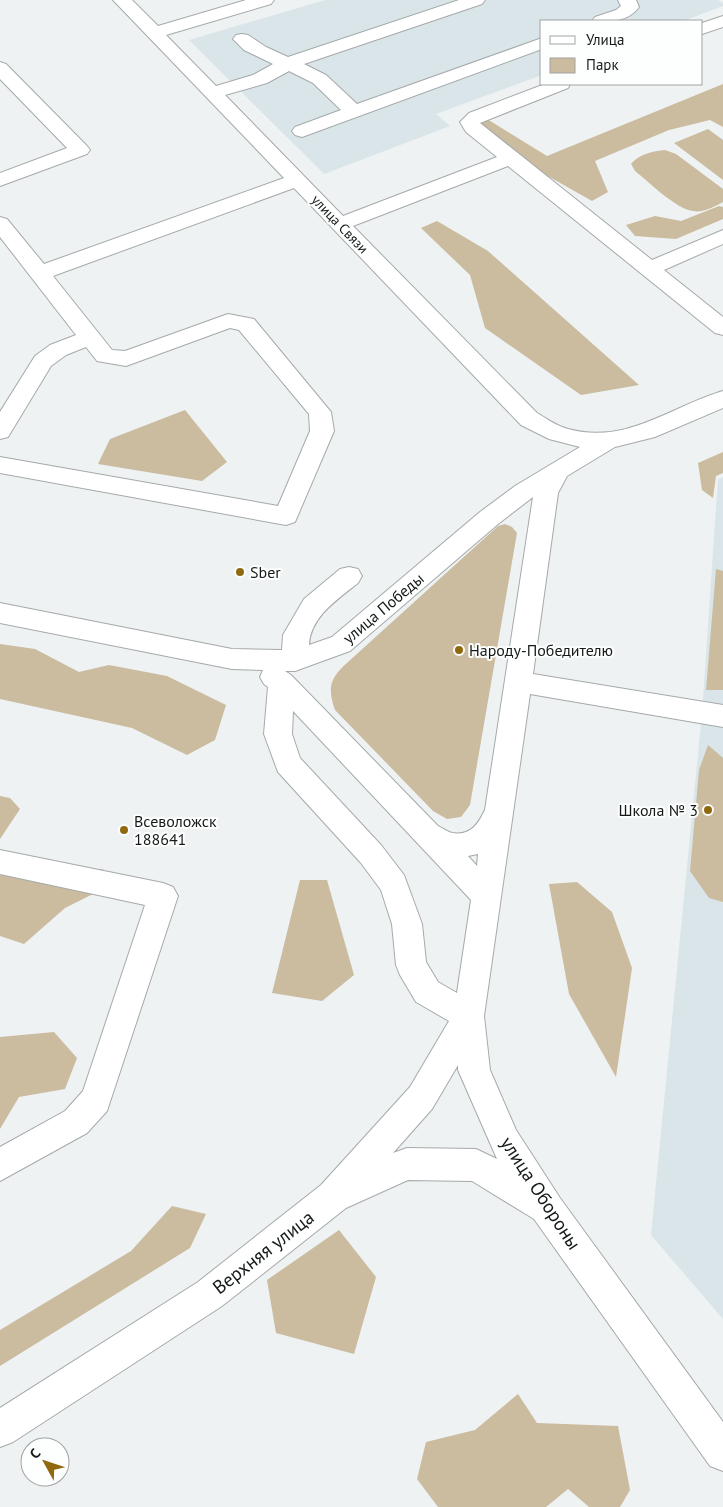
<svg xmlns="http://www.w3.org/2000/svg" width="723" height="1507" font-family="'PT Sans',sans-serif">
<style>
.built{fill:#d9e5e9}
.green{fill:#cbbb9f}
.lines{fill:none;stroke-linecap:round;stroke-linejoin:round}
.minor-casing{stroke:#a5a9aa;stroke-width:2}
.minor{fill:#fff;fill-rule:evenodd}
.poi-dot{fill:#90690f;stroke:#fdffff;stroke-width:2}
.labels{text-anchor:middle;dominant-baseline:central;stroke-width:4;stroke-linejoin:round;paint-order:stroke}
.far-street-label{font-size:14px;fill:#171919;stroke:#fdffff}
.poi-label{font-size:16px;fill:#171919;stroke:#fdffff;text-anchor:start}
.street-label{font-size:16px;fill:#171919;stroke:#fdffff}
.near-street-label{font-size:19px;fill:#171919;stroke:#fdffff}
</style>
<rect width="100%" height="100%" fill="#eef2f3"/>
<g class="built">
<polygon points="325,0 718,0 723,3 723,6 683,21 542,21 542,75 436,114 450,126 324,174 189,40"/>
<polygon points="723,477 723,1319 651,1235 702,713 718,479"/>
</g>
<g class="green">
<polygon points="723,84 723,127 710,120 669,130 595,161 608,192 592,201 523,162 480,123 487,119 547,156"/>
<polygon points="708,129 723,140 723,180 674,143"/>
<path d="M665 150 676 154 723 189V202C714 207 703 213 693 211 676 209 649 182 635 171L631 164C639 154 653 151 665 150Z"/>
<polygon points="719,206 723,207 723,219 676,239 635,236 626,225 655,216 681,221"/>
<polygon points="437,221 488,251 639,385 581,395 485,328 470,275 421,228"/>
<polygon points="185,410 227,462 202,481 98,464 110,439"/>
<polygon points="723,452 723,473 716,476 713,498 702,490 698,463"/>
<path d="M505 524 512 527 517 533 470 805 461 817 447 819 433 811 335 710C327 687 330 678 348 662L498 526Z"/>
<polygon points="716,569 723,571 723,690 706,690"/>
<polygon points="0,644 35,649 79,672 109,665 167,676 226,705 215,740 187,755 132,728 0,699"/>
<polygon points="708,745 723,758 723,902 709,898 690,871 699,770"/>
<polygon points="0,796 10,798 20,809 0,839"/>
<polygon points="0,855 14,873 103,869 105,888 65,908 24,944 0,936"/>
<polygon points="300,880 327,880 354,975 322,1001 272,993"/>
<polygon points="577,882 612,912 632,968 616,1077 569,994 549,884"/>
<polygon points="54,1032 77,1058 65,1089 19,1097 0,1129 0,1037"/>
<polygon points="172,1206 206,1214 190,1248 0,1366 0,1330 131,1251"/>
<polygon points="339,1230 376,1277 354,1354 276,1333 267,1280"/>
<polygon points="518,1394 537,1423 618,1426 630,1490 620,1507 589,1507 568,1489 546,1507 438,1507 417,1479 426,1442 475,1430"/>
</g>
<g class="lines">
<g class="minor-casing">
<g id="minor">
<path d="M113 0H132L158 26 246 0H274L271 4 166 35 216 86 253 75 273 64 244 50 233 39 236 35 242 34 248 35 266 47 288 57 459 0H485L482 4 304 64 326 75 357 104 542 38V49L302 137 295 135 292 131 295 127 341 110 313 83 289 71 267 83 225 95 343 216 497 157 466 132 460 122 469 113 545 84H570L568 88 480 123 652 260 723 230V244L664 270 723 317V335L715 333 508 166 353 226 537 413C547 419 557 426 568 429 628 445 671 406 723 391V408L655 437 615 447 567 476 558 493 533 674 723 705V727L530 694 484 1016 490 1070 516 1130 560 1198 723 1422V1471L710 1466 534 1219 472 1181 408 1180 346 1208 222 1306 13 1442 0 1447V1408L198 1282 321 1185 410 1087 449 1021 416 1002 400 975 396 965 392 924 381 890 361 863 278 772 264 734 268 687 264 684 260 677 263 670 232 669 0 623V603L232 649 282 650 283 635 304 599 340 569 349 567 358 569 362 576 358 583C338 599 310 617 309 645L332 637 480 512 515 486 580 447 549 439 521 425 294 188 53 276 112 350 125 351 228 314 254 319 331 412 334 431 295 522 286 525 0 473V457L278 506 310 431 309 414 239 330 230 328 126 366 97 361 86 347 66 355 51 366 8 437 0 439V412L35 356 50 345 76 335 0 237V217L7 219 44 264 284 178ZM533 497 485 810C478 824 471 836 452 833 448 832 442 828 438 826L291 675 285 671H295L350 651 498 524ZM293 711 471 900 457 993 438 982 426 962 422 924 404 875 381 845 300 758 292 734ZM478 854 477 866 468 856ZM458 1065V1070L497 1159 476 1149 407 1148 393 1153 432 1109Z"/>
<path d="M618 0H636L639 7C627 23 610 21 592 21L595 17 616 10 621 6Z"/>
<polygon points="723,16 723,27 702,34 702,23"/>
<polygon points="0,62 6,64 87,146 90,150 87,154 0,186 0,173 67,148 0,79"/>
<polygon points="0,850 163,883 173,887 178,896 107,1111 87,1133 0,1181 0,1147 65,1111 83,1091 145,905 0,874"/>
</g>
</g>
<use href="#minor" class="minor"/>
</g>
<g class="poi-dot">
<circle cx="240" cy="572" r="5"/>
<circle cx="459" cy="650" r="5"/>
<circle cx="708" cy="810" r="5"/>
<circle cx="124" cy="830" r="5"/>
</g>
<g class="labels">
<g class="far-street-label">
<text transform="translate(340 224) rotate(46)">улица Связи</text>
</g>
<g class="poi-label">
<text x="250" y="572">Sber</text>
<text x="469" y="650">Народу-Победителю</text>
<text x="698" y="810" text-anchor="end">Школа № 3</text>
<text x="134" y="821">Всеволожск<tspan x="134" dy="18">188641</tspan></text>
</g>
<g class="street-label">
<text transform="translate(383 608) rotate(-40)">улица Победы</text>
</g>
<g class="near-street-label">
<text transform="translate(541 1193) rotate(57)">улица Обороны</text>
<text transform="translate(263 1252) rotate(-38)">Верхняя улица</text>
</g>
</g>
<rect x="540" y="20" width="162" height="65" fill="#fdffff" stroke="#a1a3a3"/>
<rect x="550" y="36" width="25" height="8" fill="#ffffff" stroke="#a1a3a3"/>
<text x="586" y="45" font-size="15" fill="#171919">Улица</text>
<rect x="550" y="58" width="25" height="15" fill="#cbbb9f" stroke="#a1a3a3"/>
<text x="586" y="70" font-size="15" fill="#171919">Парк</text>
<g transform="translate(45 1462) rotate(310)"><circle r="24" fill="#fdffff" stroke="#a1a3a3"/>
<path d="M0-4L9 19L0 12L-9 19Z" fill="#90690f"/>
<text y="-8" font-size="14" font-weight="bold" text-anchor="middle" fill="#171919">С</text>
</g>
</svg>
